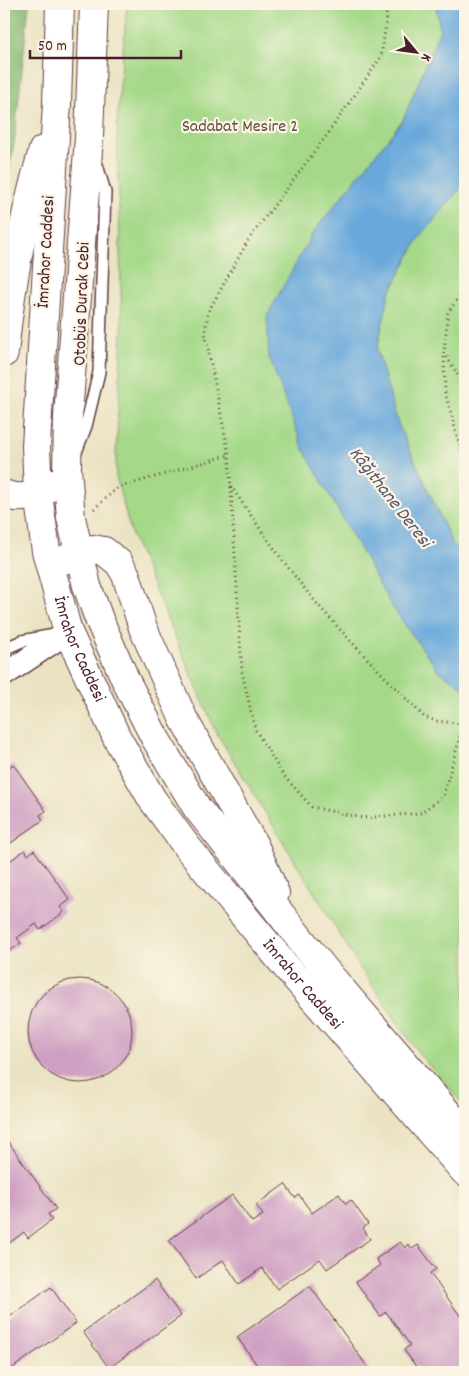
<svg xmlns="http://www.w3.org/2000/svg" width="469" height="1376" font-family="Dekko,sans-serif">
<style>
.green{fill:#a5d989;stroke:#787c5a}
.forest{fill:#84b975;stroke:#676c50}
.water{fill:#68a8db;stroke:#596483}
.building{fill:#ce9fc2}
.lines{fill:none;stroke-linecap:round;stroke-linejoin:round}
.service-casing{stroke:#623c42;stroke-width:14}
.minor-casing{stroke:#623c42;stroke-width:25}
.primary-casing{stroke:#623c42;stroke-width:30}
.path{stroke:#623c42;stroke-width:3;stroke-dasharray:1 4;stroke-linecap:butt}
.service{stroke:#fff;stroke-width:11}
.minor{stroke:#fff;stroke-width:22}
.primary{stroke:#fff;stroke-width:28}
.labels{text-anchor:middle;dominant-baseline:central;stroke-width:4.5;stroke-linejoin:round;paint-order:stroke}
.park-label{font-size:18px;fill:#614e42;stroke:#fcf5e5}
.street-label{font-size:18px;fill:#4a1f2b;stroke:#fcf5e5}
.water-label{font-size:19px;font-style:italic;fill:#565671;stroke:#fcf5e5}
</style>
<rect width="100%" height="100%" fill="#fcf5e5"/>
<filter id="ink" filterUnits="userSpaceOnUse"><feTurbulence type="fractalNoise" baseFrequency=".02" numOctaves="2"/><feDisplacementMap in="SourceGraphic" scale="10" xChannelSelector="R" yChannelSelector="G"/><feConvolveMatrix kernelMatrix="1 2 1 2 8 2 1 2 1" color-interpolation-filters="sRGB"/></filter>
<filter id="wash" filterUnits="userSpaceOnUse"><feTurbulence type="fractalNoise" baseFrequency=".0096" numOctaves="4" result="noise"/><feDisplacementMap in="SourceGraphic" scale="20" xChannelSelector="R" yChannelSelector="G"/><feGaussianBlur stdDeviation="1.12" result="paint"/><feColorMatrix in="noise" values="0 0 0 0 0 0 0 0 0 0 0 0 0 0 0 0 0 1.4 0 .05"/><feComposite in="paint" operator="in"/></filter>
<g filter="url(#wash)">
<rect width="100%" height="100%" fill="#eae3c3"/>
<g class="green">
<polygon points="127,4 436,4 440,30 403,120 312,234 303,448 393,608 438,670 465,689 465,1106 419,1054 359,966 216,732 132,536 116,477 116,456 122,331 117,124"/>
<polygon points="465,183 465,556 452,543 398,424 377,350 389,294 419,238"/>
</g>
<polygon class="forest" points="4,4 29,4 14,143 4,196"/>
<polygon class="water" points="436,4 465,4 465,183 419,238 389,294 377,350 398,424 452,543 465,556 465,689 438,670 393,608 303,448 269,357 267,316 312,234 403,120 440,30"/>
<g id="blocks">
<g class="building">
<polygon points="4,760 9,767 13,764 46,811 40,815 43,820 11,843 4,833"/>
<polygon points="25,850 28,855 34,850 70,900 60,907 64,912 40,930 36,924 17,938 21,943 4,955 4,865"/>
<circle cx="80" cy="1031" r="52"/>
<polygon points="4,1136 56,1209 48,1214 52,1220 28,1238 24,1232 4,1247"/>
<polygon points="285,1184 295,1198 299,1195 312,1213 339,1194 346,1204 351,1200 368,1224 363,1228 370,1239 327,1269 320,1259 277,1289 262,1268 239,1284 223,1260 196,1279 169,1240 232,1195 252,1222 263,1215 256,1205"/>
<polygon points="400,1242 405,1248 409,1244 412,1249 418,1245 436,1269 430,1273 461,1317 465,1314 465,1365 456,1372 452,1366 444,1372 420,1372 404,1350 410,1345 386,1312 380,1316 356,1282 380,1265 376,1259"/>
<polygon points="155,1280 181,1316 109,1368 83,1332"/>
<polygon points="310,1286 371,1372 262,1372 237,1337"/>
<polygon points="51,1287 76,1323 7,1372 4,1372 4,1321"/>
</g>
</g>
</g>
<g filter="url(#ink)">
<use href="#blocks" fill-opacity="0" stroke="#623c42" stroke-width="1"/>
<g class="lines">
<g class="service-casing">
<g id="service">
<polyline points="76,452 86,426 99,372 105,192 95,158"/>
<polyline points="4,649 22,641 54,635"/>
</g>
</g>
<g class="minor-casing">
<polyline id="minor" points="4,675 68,632"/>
</g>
<g class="primary-casing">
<g id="primary">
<path id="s1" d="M60 4 57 104 36 446 38 494 46 551 68 632 117 738 152 799 187 847 293 975 465 1172"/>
<polyline points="94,4 89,137 68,416 67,469 71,518 87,586 99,619 126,681 154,736 197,808 324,969 465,1133"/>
<path d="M4 353C11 283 23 218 43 150"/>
<path d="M4 494C20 501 40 496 53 484"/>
<polyline points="63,560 93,549 104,551 119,563 126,575 143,628 183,718 255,847 275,893"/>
</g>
</g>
<g class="path">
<polyline points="384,4 387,17 381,57 327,135 249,239 208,312 205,333 229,455 242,672 255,729 283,775 312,807 363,818 421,813 443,796 462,730 465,725"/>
<polyline points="465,288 448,313 444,352 465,387"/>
<polyline points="444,352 445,392 465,464"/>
<path d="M231 486C257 525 284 564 314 600 349 641 387 679 424 717L436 721 465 724"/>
<polyline points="94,509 117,488 229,455"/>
</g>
<use href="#service" class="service"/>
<use href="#minor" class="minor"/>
<use href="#primary" class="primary"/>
</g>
</g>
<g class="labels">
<g class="park-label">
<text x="240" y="127">Sadabat Mesire 2</text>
</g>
<g class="street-label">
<text transform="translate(47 252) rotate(-87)">İmrahor Caddesi</text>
<text transform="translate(83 304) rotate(-88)">Otobüs Durak Cebi</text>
<text stroke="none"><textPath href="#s1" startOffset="652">İmrahor Caddesi</textPath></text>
<text stroke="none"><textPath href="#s1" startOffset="1058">İmrahor Caddesi</textPath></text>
</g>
<g class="water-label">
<text transform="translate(389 498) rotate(52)">Kâğıthane Deresi</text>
</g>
</g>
<rect width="469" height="1376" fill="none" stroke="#fcf5e5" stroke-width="20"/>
<g transform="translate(416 52) rotate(119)" stroke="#fcf5e5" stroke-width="4" paint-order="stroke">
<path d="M0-4L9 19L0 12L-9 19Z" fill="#4a1f2b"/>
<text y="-8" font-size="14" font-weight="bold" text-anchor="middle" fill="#4a1f2b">K</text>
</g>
<path d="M30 50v8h151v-8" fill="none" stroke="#4a1f2b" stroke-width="2.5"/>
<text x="38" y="50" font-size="15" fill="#4a1f2b" stroke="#fcf5e5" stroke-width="4" paint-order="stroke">50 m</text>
</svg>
